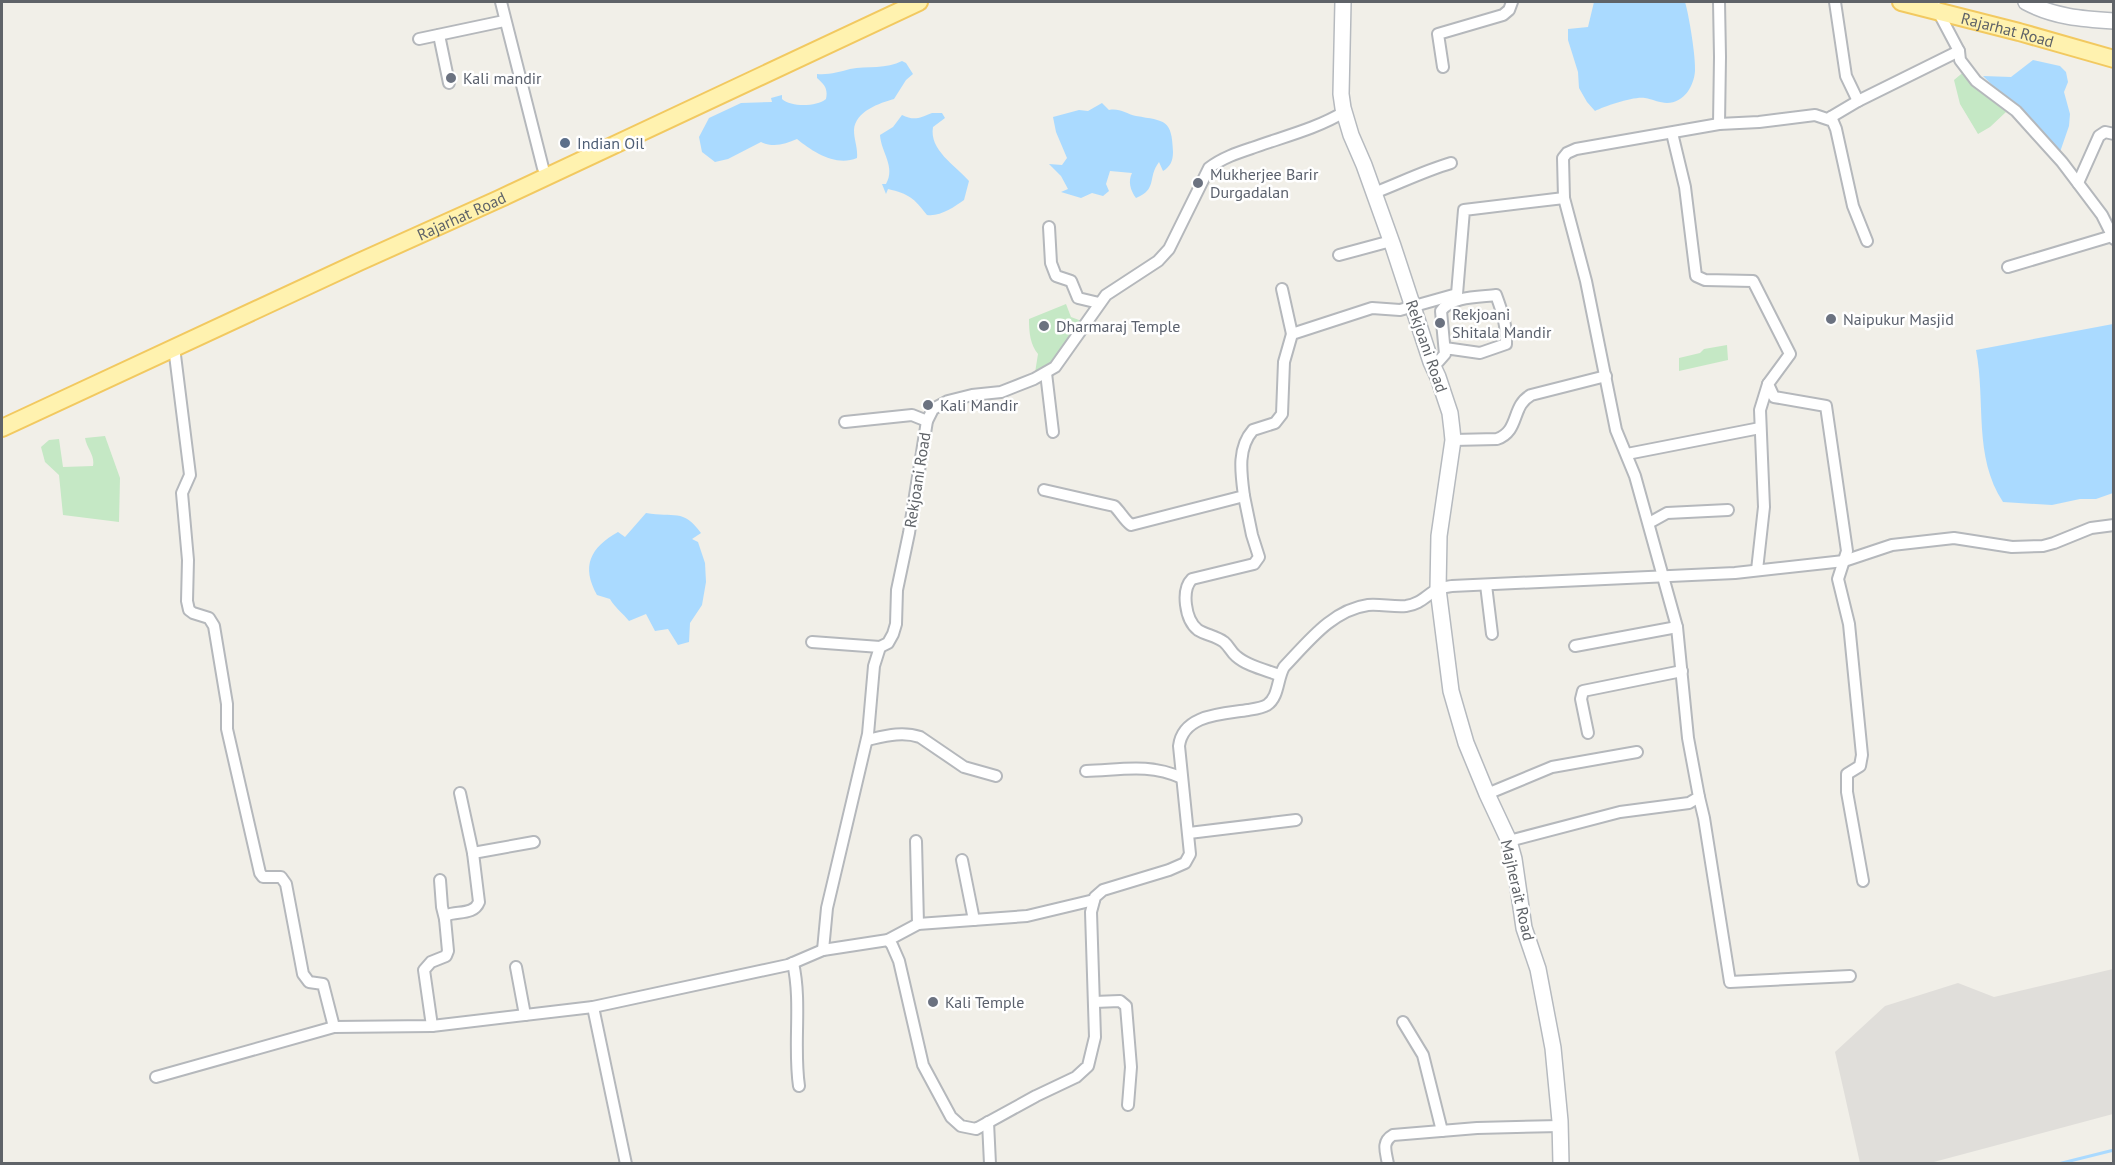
<svg xmlns="http://www.w3.org/2000/svg" width="2115" height="1165" font-family="'PT Sans',sans-serif">
<style>
.industrial{fill:#e0deda}
.green{fill:#c5e8c5}
.water{fill:#aadaff}
.lines{fill:none;stroke-linecap:round;stroke-linejoin:round}
.stream{stroke:#aadaff;stroke-width:3}
.street-casing{stroke:#b5b8bc;stroke-width:14}
.secondary-casing{stroke:#b6babf;stroke-width:18}
.primary-casing{stroke:#f2c960;stroke-width:20}
.street{stroke:#fff;stroke-width:10}
.secondary{stroke:#fff;stroke-width:15}
.primary{stroke:#fff2af;stroke-width:16}
.worship-dot{fill:#6b7280;stroke:#fff;stroke-width:2}
.service-dot{fill:#5c6f8a;stroke:#fff;stroke-width:2}
.labels{text-anchor:middle;dominant-baseline:central;stroke-width:5;stroke-linejoin:round;paint-order:stroke}
.street-label{font-size:16px;fill:#5f6368;stroke:#fff}
.worship-label{font-size:16px;fill:#5b616d;stroke:#fff;text-anchor:start}
.service-label{font-size:16px;fill:#4e5e75;stroke:#fff;text-anchor:start}
</style>
<rect width="100%" height="100%" fill="#f1efe8"/>
<polygon class="industrial" points="2113,969 2113,1114 1930,1163 1860,1163 1835,1052 1885,1006 1958,983 1994,997"/>
<g class="green">
<polygon points="1966,70 1977,86 2006,112 1990,127 1978,134 1960,104 1954,80"/>
<path d="M1066 304 1071 317 1087 323 1055 367 1034 379 1038 354C1030 344 1029 332 1029 319Z"/>
<polygon points="1727,345 1728,360 1679,371 1679,358 1700,353 1704,349"/>
<path d="M105 436 120 478 119 522 63 515 59 475 45 462 41 447 49 440 59 439 63 467 93 466C95 455 87 449 85 438Z"/>
</g>
<g class="water">
<path d="M1594 2H1685C1689 15 1696 58 1695 71 1694 86 1684 103 1667 103 1660 103 1652 99 1645 98 1634 96 1605 106 1595 111L1587 102 1579 88 1578 72 1568 40V29L1588 27Z"/>
<polygon points="2033,60 2060,66 2066,72 2068,82 2064,92 2070,114 2069,126 2060,152 1983,76 2011,77"/>
<path d="M902 61 906 63 913 74 906 80 894 99C880 103 855 111 854 130 854 140 858 148 857 158 836 167 813 152 797 139 785 144 774 148 761 142L728 159 715 162 702 152 699 137 709 118 741 103 772 102 771 98 782 95V99C791 107 816 107 826 99 828 89 825 85 817 78V74C829 75 839 72 850 69 867 66 887 69 902 61Z"/>
<path d="M1102 103 1109 110C1120 108 1126 114 1136 116 1165 121 1172 119 1173 152 1173 161 1170 167 1163 171L1159 162C1147 178 1158 189 1136 198 1130 190 1128 181 1132 173L1110 171 1106 184 1109 191 1103 196 1092 193 1081 198 1061 192 1068 189 1061 176 1049 164 1062 165 1067 158 1056 132 1053 117 1079 110 1088 111Z"/>
<path d="M932 113H942L945 118 933 127C929 150 955 165 969 181L964 200C954 207 940 217 927 215 914 198 909 194 888 189L886 194 882 184H886C896 167 881 152 880 135L893 127 902 115C914 121 920 118 932 113Z"/>
<path d="M2113 324V493L2096 499H2080L2052 505 2003 502C1973 456 1986 402 1976 350Z"/>
<path d="M646 513C674 518 683 508 701 533L692 539 698 542 705 563 706 582 702 605 690 623 689 642 678 645 668 629 655 631 646 614 629 621C623 613 615 608 610 599L597 595C581 566 590 548 618 532L625 537Z"/>
</g>
<g class="lines">
<polyline class="stream" points="2058,1164 2114,1150"/>
<g class="street-casing">
<g id="street">
<polyline points="501,2 543,168"/>
<polyline points="1719,2 1720,57 1719,124 1759,122 1815,115 1830,120 1831,117 1836,129 1853,206 1867,241"/>
<polyline points="1835,2 1846,76 1858,101"/>
<polyline points="1933,2 1959,51 1960,60 1976,81 2016,111 2062,162 2102,215 2114,239"/>
<polyline points="439,35 449,83"/>
<polyline points="419,39 504,21"/>
<polyline points="1443,67 1438,34 1503,15 1509,10 1512,2"/>
<polyline points="1831,117 1858,101 1959,51"/>
<polyline points="1672,133 1685,187 1696,276 1705,280 1753,281 1790,354 1768,384 1774,397 1826,406 1847,551 1838,579 1849,624 1862,755 1860,766 1847,774 1847,792 1863,881"/>
<polyline points="2078,183 2099,136 2105,132 2114,134"/>
<path d="M1374 193C1400 183 1424 171 1451 163"/>
<polyline points="1049,227 1051,263 1056,276 1071,281 1078,298 1099,303"/>
<polyline points="1339,255 1391,241"/>
<polyline points="2008,267 2112,236"/>
<polyline points="1282,289 1292,334"/>
<polyline points="174,347 190,475 182,493 188,560 187,601 189,610 193,613 209,618 214,626 227,704 227,729 260,873 263,877 281,877 286,884 303,974 309,982 323,984 334,1027"/>
<path d="M1431 362H1438L1445 354 1441 311C1451 296 1480 297 1496 295 1502 311 1507 326 1506 344L1480 353 1445 348"/>
<polyline points="1046,373 1053,432"/>
<polyline points="845,422 912,415 927,421"/>
<path d="M1453 440 1497 439C1520 431 1511 406 1531 395L1606 376"/>
<polyline points="1627,454 1760,428"/>
<path d="M1044 490 1114 506C1120 511 1124 520 1131 525L1244 496C1241 473 1237 448 1253 430L1275 423 1282 414 1284 362 1292 334 1372 308 1400 310 1457 294 1464 210 1564 198"/>
<path d="M1244 496 1252 535 1259 557 1254 564 1192 579C1181 590 1185 620 1198 630 1206 635 1216 636 1224 642 1229 646 1231 652 1236 656 1247 666 1266 670 1279 675"/>
<polyline points="1649,523 1667,513 1728,510"/>
<polyline points="1757,570 1764,507 1760,410 1768,384"/>
<polyline points="1486,585 1492,634"/>
<polyline points="812,642 880,647"/>
<polyline points="1575,646 1677,627"/>
<path d="M880 647 888 643 893 634 896 624 897 590 909 533 927 421 933 409 948 401 972 395 1001 392 1034 379 1055 367 1106 295 1158 261 1169 249 1209 168C1222 158 1237 153 1252 148 1282 137 1316 129 1344 112"/>
<polyline points="1588,733 1581,699 1583,691 1682,671"/>
<path d="M867 740C885 736 902 731 920 737L964 767 996 776"/>
<path d="M1086 771C1121 770 1149 763 1182 778"/>
<polyline points="1487,794 1552,767 1637,752"/>
<polyline points="1699,797 1704,818 1730,982 1850,976"/>
<polyline points="1189,833 1296,820"/>
<polyline points="916,841 918,924"/>
<polyline points="1509,841 1620,812 1689,803 1699,797 1688,738 1677,627 1635,476 1616,430 1586,281 1564,198 1563,158 1567,153 1576,149 1719,124"/>
<polyline points="473,853 534,842"/>
<polyline points="962,860 974,920"/>
<polyline points="440,880 442,907 445,919"/>
<path d="M888 940 892 945 899 961 923 1065 951 1117 961 1126 976 1129 1036 1096 1076 1077 1088 1066 1095 1037 1091 912 1095 897 1103 890 1169 870 1185 863 1190 854 1179 746C1183 714 1223 714 1248 710 1254 709 1262 708 1267 705 1279 697 1277 679 1284 667 1308 642 1332 610 1368 605 1381 604 1393 607 1406 606 1421 604 1426 595 1438 589 1442 587 1447 587 1452 586L1735 573 1844 561 1892 545 1954 538 2012 547 2043 546 2054 543 2091 528 2114 525"/>
<polyline points="823,950 827,908 868,734 874,666 880,647"/>
<path d="M793 963C802 1003 793 1046 799 1086"/>
<polyline points="516,967 525,1015"/>
<polyline points="1094,1002 1120,1001 1126,1006 1131,1067 1128,1105"/>
<polyline points="593,1007 626,1164"/>
<polyline points="1403,1022 1423,1055 1442,1131"/>
<path d="M432 1026 424 970 431 962 446 956 448 951 445 919 447 915C458 911 474 915 479 902L473 853 460 793"/>
<polyline points="156,1077 334,1027 432,1026 593,1007 788,965 823,950 888,940 918,924 1027,916 1094,900"/>
<polyline points="988,1122 990,1164"/>
<path d="M1388 1164C1386 1152 1381 1142 1393 1135L1477 1128 1560 1126"/>
</g>
</g>
<g class="secondary-casing">
<g id="secondary">
<polyline points="1343,2 1341,94 1343,108 1351,135 1364,165 1393,246 1431,362 1438,377 1450,413 1452,430 1453,440 1439,536 1438,589 1451,691 1466,743 1487,794 1509,841 1514,859 1524,928 1538,969 1553,1048 1560,1121 1561,1164"/>
<path d="M2026 2C2054 17 2082 19 2114 21"/>
</g>
</g>
<g class="primary-casing">
<g id="primary">
<path id="s1" d="M1901 2 2019 32 2114 59"/>
<path id="s2" d="M2 428 359 262 499 199 919 2"/>
</g>
</g>
<use href="#street" class="street"/>
<use href="#secondary" class="secondary"/>
<use href="#primary" class="primary"/>
</g>
<g class="worship-dot">
<circle cx="451" cy="78" r="6"/>
<circle cx="1198" cy="183" r="6"/>
<circle cx="1831" cy="319" r="6"/>
<circle cx="1440" cy="323" r="6"/>
<circle cx="1044" cy="326" r="6"/>
<circle cx="928" cy="405" r="6"/>
<circle cx="933" cy="1002" r="6"/>
</g>
<circle class="service-dot" cx="565" cy="143" r="6"/>
<g class="labels">
<g class="street-label">
<text stroke="none"><textPath href="#s1" startOffset="110">Rajarhat Road</textPath></text>
<text stroke="none"><textPath href="#s2" startOffset="506">Rajarhat Road</textPath></text>
<text transform="translate(1427 346) rotate(71)">Rekjoani Road</text>
<text transform="translate(917 480) rotate(-81)">Rekjoani Road</text>
<text transform="translate(1518 890) rotate(77)">Majherait Road</text>
</g>
<g class="worship-label">
<text x="463" y="78">Kali mandir</text>
<text x="1210" y="174">Mukherjee Barir<tspan x="1210" dy="18">Durgadalan</tspan></text>
<text x="1452" y="314">Rekjoani<tspan x="1452" dy="18">Shitala Mandir</tspan></text>
<text x="1843" y="319">Naipukur Masjid</text>
<text x="1056" y="326">Dharmaraj Temple</text>
<text x="940" y="405">Kali Mandir</text>
<text x="945" y="1002">Kali Temple</text>
</g>
<g class="service-label">
<text x="577" y="143">Indian Oil</text>
</g>
</g>
<rect width="2115" height="1165" fill="none" stroke="#5f6368" stroke-width="6"/>
</svg>
